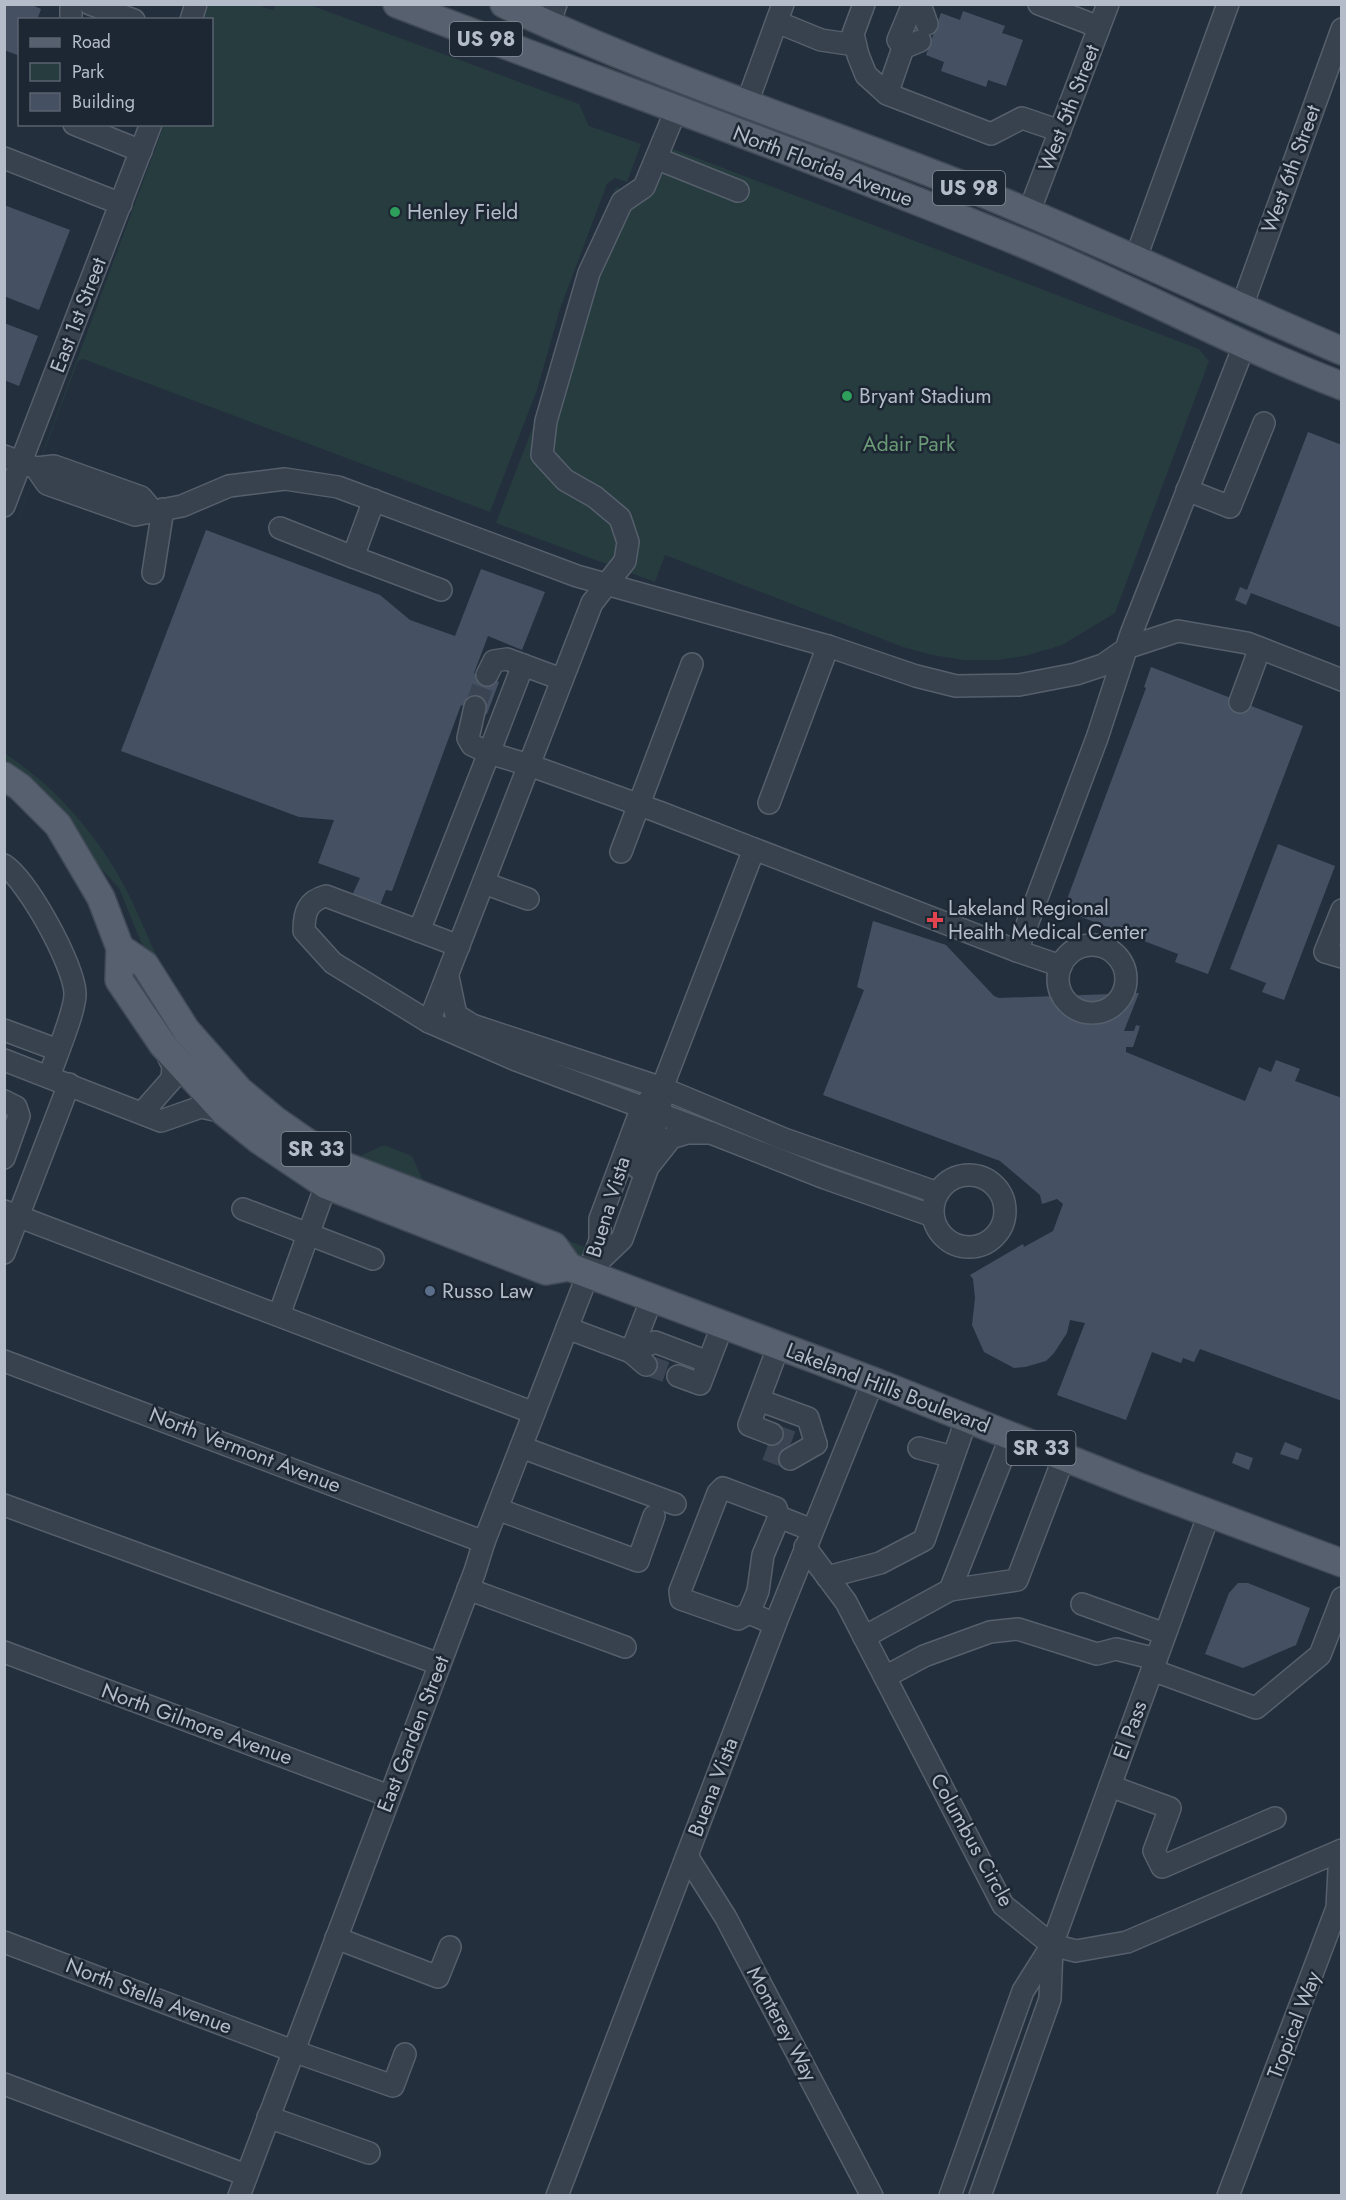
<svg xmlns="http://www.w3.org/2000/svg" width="1346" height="2200" font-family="Jost,sans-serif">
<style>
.green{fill:#263c3f}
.building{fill:#455162}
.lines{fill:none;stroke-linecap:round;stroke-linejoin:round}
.minor-tunnel{stroke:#3a4453;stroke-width:21;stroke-dasharray:21 10;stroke-linecap:butt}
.minor-casing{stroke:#565f6c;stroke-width:24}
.major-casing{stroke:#414a57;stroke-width:30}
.minor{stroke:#38414e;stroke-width:21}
.major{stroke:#56606e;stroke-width:27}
.leisure-dot{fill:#2e9e5b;stroke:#1d2633;stroke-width:2}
.health-dot{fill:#e0444e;stroke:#1d2633;stroke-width:2}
.service-dot{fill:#5c6f8a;stroke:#1d2633;stroke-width:2}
.labels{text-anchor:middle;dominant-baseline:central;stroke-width:5;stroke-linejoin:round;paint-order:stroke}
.shield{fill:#1d2633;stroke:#878f9c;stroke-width:1.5}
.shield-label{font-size:20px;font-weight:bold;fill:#b4bcc9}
.street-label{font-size:21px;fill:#b4bcc9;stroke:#1d2633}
.poi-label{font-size:21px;fill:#b4bcc9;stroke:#1d2633;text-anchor:start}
.park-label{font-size:21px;fill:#6b9a76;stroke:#1d2633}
</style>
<rect width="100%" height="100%" fill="#242f3e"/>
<g class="green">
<polygon points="209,5 257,5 273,10 276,5 310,5 579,104 589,126 641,144 627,182 615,178 607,184 560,309 537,390 490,512 83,359 78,361 5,554 164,125 212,124 212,20 203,19"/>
<polygon points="652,141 1199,349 1209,361 1115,613 1062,645 1025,656 997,660 964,660 932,655 903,647 665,555 655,582 496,523 546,393 569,312 616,187 632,193"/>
<path d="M4 753C56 786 102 840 129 895 148 934 163 978 189 1012 232 1072 287 1119 351 1155L360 1156 384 1145 412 1156 425 1185 603 1254 596 1267 336 1167 167 1006 119 888 5 765Z"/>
</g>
<g class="building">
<polygon points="4,4 30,4 41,9 37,20 20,20 20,56 4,50"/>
<polygon points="963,11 1005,26 1002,33 1023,40 1006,86 988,80 986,87 941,71 944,62 926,55 941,13 960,20"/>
<polygon points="4,205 70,230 39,310 4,296"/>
<polygon points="4,323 38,336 19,386 4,380"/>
<polygon points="1308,432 1342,445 1342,628 1251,593 1246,605 1235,600 1240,587 1247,590"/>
<polygon points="206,530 380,595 410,620 455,636 481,569 545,592 522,650 488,636 474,673 499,682 487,714 461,705 392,891 386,890 377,913 349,902 360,878 318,863 334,820 299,817 121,751"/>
<polygon points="1151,667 1303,726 1208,974 1175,962 1178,954 1063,910 1146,688 1144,687"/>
<polygon points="1278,844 1335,866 1284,1000 1262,992 1266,983 1230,969"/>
<polygon points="873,921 946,945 994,996 999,998 1139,993 1124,1031 1134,1031 1136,1025 1140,1026 1133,1047 1126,1047 1126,1052 1245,1101 1259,1067 1271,1072 1276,1060 1300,1069 1295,1081 1342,1098 1342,1401 1200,1349 1194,1362 1183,1358 1181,1363 1152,1352 1126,1420 1057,1395 1085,1323 1070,1320 1067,1333 1054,1353 1046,1361 1025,1367 1014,1368 984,1352 972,1325 975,1298 973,1279 970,1275 1023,1244 1024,1247 1053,1231 1063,1204 1057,1199 1042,1204 1040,1195 1000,1161 823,1095 864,990 857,987"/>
<polygon points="1285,1442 1302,1449 1298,1460 1280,1454"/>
<polygon points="1236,1452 1253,1458 1249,1470 1232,1463"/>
<polygon points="1238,1583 1248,1583 1310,1608 1296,1645 1243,1668 1205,1654 1229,1593"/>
</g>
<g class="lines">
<g class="minor-tunnel">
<polyline points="475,707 487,675"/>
<polyline points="646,1365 678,1376"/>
<polyline points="772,1434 796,1443"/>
<polyline points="766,1450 790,1459"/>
</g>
<g class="minor-casing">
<g id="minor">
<polyline points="90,4 134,20"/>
<polyline points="864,4 853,34 858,55 866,75 887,94 903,48 898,40 913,4"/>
<polyline points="920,4 927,24"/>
<polyline points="1039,4 1099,27"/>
<polyline points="71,20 71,4"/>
<polyline points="191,20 196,4"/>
<polyline points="777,22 821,40 855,45"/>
<polyline points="549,25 556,4"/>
<polyline points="903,48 920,41"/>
<polyline points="887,94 991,134 1022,118 1060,131"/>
<polyline points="747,103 783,4"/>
<polyline points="676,110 644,187 622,202 589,273 546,421 542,455 565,480 595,497 620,518 628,542 625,561 592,603 529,765 659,812 1017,951 1097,738 1131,634 1244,346"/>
<polyline points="74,124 141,151"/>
<polyline points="4,158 121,204"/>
<polyline points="658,159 738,191"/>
<polyline points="1029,212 1108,4"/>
<polyline points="1135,260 1228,4"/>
<polyline points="1241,309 1342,29"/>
<polyline points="4,456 36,468 54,466 141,497 152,510"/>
<polyline points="36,468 47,484 135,515 182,506 229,486 285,479 338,487 577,576 828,646 916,676 956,686 1019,685 1076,674 1103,665 1129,647 1178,631 1247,643 1342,680"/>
<polyline points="1187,490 1230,507 1264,423"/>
<polyline points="4,506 151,124"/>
<polyline points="280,528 353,557 374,500"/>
<polyline points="353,557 441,590"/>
<polyline points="153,573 163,509"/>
<polyline points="487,675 494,661 507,659 561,679"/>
<polyline points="1240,702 1260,648"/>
<polyline points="475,707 468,738 472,745 489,753 523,665"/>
<polyline points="769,803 828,646"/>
<polyline points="621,852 692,664"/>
<path d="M4 865C28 881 74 965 75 993 76 1010 55 1058 49 1077"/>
<polyline points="484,883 528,899"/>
<polyline points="1342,910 1325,952 1342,957"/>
<polyline points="419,931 489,753 529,765 429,1022 516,1060 711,1133"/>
<circle cx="1092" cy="979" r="34"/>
<polyline points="1017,951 1061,966"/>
<polyline points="448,977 456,1015 472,1025 662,1088 784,1139 938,1193"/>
<path d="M429 1022 333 963 304 931C304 913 307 901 326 896L459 946"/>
<polyline points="4,1030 58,1050"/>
<polyline points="4,1060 161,1121 201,1107 224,1112"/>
<polyline points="4,1101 16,1107 19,1116 4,1158"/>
<polyline points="142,1113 172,1079 173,1066 165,1050"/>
<polyline points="638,1168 660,1114 662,1088 754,849"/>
<circle cx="969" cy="1211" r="36"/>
<polyline points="243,1209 373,1259"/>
<polyline points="4,1211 534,1413"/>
<polyline points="4,1253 69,1084"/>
<polyline points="596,1264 622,1239 648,1167 671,1138 687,1133 711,1133 825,1178 933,1216"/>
<polyline points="279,1315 326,1185"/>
<polyline points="567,1328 631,1352 652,1298"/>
<polyline points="4,1361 484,1542"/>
<polyline points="646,1365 631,1352 655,1342 708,1362"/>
<polyline points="678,1376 700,1384 723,1324"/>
<polyline points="759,1400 808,1418 816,1444"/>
<polyline points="772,1434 749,1425 779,1345"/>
<polyline points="521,1447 675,1504"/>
<polyline points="919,1448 953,1457"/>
<polyline points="790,1459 816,1444"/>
<polyline points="4,1505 439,1664"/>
<polyline points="497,1509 638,1561 654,1516"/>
<polyline points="805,1547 846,1602 1003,1905 1052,1945 1076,1951 1127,1942 1342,1850"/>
<polyline points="827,1577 880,1563 924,1540 967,1418"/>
<polyline points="468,1589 625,1647"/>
<polyline points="950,1590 1017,1580 1064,1457"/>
<polyline points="1082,1604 1165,1634"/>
<polyline points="749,1613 758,1591 763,1555 779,1517"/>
<polyline points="775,1624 749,1613 738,1619 681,1599 680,1591 718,1493 723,1488 776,1508 779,1517 812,1530"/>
<polyline points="864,1637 950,1590 1011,1436"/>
<polyline points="4,1652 389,1796"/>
<polyline points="1152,1670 1256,1708 1320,1655 1342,1598"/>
<polyline points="885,1677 924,1656 990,1632 1018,1629 1097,1654 1116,1649 1156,1659"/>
<polyline points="1110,1786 1170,1808 1154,1851 1162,1867 1275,1818"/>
<polyline points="687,1856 726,1918 872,2196"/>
<polyline points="336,1938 438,1977 450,1947"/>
<polyline points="4,1942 293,2051 393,2086 405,2054"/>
<polyline points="4,2084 246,2175"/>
<polyline points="268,2117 369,2153"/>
<polyline points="239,2196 475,1571 484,1542 588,1274 600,1240 600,1219 642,1107 662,1088"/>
<polyline points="557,2196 778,1617 873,1381"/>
<polyline points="950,2196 1023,1991 1052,1945 1209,1514"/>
<polyline points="980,2196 1050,1999 1052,1946"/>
<polyline points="1228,2196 1337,1908 1340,1851"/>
</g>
</g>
<g class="major-casing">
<g id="major">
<path d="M397 4C606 84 817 159 1024 244 1131 288 1233 344 1342 386"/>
<path d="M504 4C653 74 809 125 962 185 1090 236 1215 297 1342 351"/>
<polyline points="4,776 20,787 58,825 101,898 120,948 119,980 163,1045 224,1112 259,1140 326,1185 546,1271 569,1267 612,1283 873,1381 1134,1485 1342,1563"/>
<polyline points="120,948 145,965 186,1030 239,1090 275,1120 337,1163 554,1246 569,1267"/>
</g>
</g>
<use href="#minor" class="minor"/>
<use href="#major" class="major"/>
</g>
<g class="leisure-dot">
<circle cx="395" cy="212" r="6"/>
<circle cx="847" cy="396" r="6"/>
</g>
<path class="health-dot" d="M932 911h6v6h6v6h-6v6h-6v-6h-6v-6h6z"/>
<circle class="service-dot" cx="430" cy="1291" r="6"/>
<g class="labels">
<g class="shield">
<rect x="450" y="22" width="72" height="34" rx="4.5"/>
<rect x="933" y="171" width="72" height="34" rx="4.5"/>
<rect x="281.5" y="1132" width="69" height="34" rx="4.5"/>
<rect x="1006.5" y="1431" width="69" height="34" rx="4.5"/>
</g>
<g class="shield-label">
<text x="486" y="39">US 98</text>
<text x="969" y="188">US 98</text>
<text x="316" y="1149">SR 33</text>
<text x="1041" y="1448">SR 33</text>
</g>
<g class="street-label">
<text transform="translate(1069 108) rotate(-69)">West 5th Street</text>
<text transform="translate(823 166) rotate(21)">North Florida Avenue</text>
<text transform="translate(1291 169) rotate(-70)">West 6th Street</text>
<text transform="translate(78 315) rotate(-69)">East 1st Street</text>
<text transform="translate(608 1207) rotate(-73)">Buena Vista</text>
<text transform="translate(888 1388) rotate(21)">Lakeland Hills Boulevard</text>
<text transform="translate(245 1450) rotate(21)">North Vermont Avenue</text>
<text transform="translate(197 1724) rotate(20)">North Gilmore Avenue</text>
<text transform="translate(1130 1730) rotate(-70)">El Pass</text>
<text transform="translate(413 1734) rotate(-69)">East Garden Street</text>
<text transform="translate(713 1787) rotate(-69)">Buena Vista</text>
<text transform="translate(972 1840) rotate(61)">Columbus Circle</text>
<text transform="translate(149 1996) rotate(21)">North Stella Avenue</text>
<text transform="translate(782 2024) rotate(62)">Monterey Way</text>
<text transform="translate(1294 2025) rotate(-69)">Tropical Way</text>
</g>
<g class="poi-label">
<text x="407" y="212">Henley Field</text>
<text x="859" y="396">Bryant Stadium</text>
<text x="948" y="908">Lakeland Regional<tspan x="948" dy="24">Health Medical Center</tspan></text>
<text x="442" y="1291">Russo Law</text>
</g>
<g class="park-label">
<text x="909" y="444">Adair Park</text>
</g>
</g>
<rect width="1346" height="2200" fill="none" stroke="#b4bcc9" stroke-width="12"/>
<rect x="18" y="18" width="195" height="108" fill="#1d2633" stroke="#59626f" stroke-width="1.5"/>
<rect x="30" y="38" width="30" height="9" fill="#56606e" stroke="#59626f" stroke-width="1.5"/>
<text x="72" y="48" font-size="18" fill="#b4bcc9">Road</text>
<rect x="30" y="63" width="30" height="18" fill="#263c3f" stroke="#59626f" stroke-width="1.5"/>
<text x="72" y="78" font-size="18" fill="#b4bcc9">Park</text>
<rect x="30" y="93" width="30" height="18" fill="#455162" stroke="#59626f" stroke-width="1.5"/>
<text x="72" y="108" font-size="18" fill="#b4bcc9">Building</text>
</svg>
